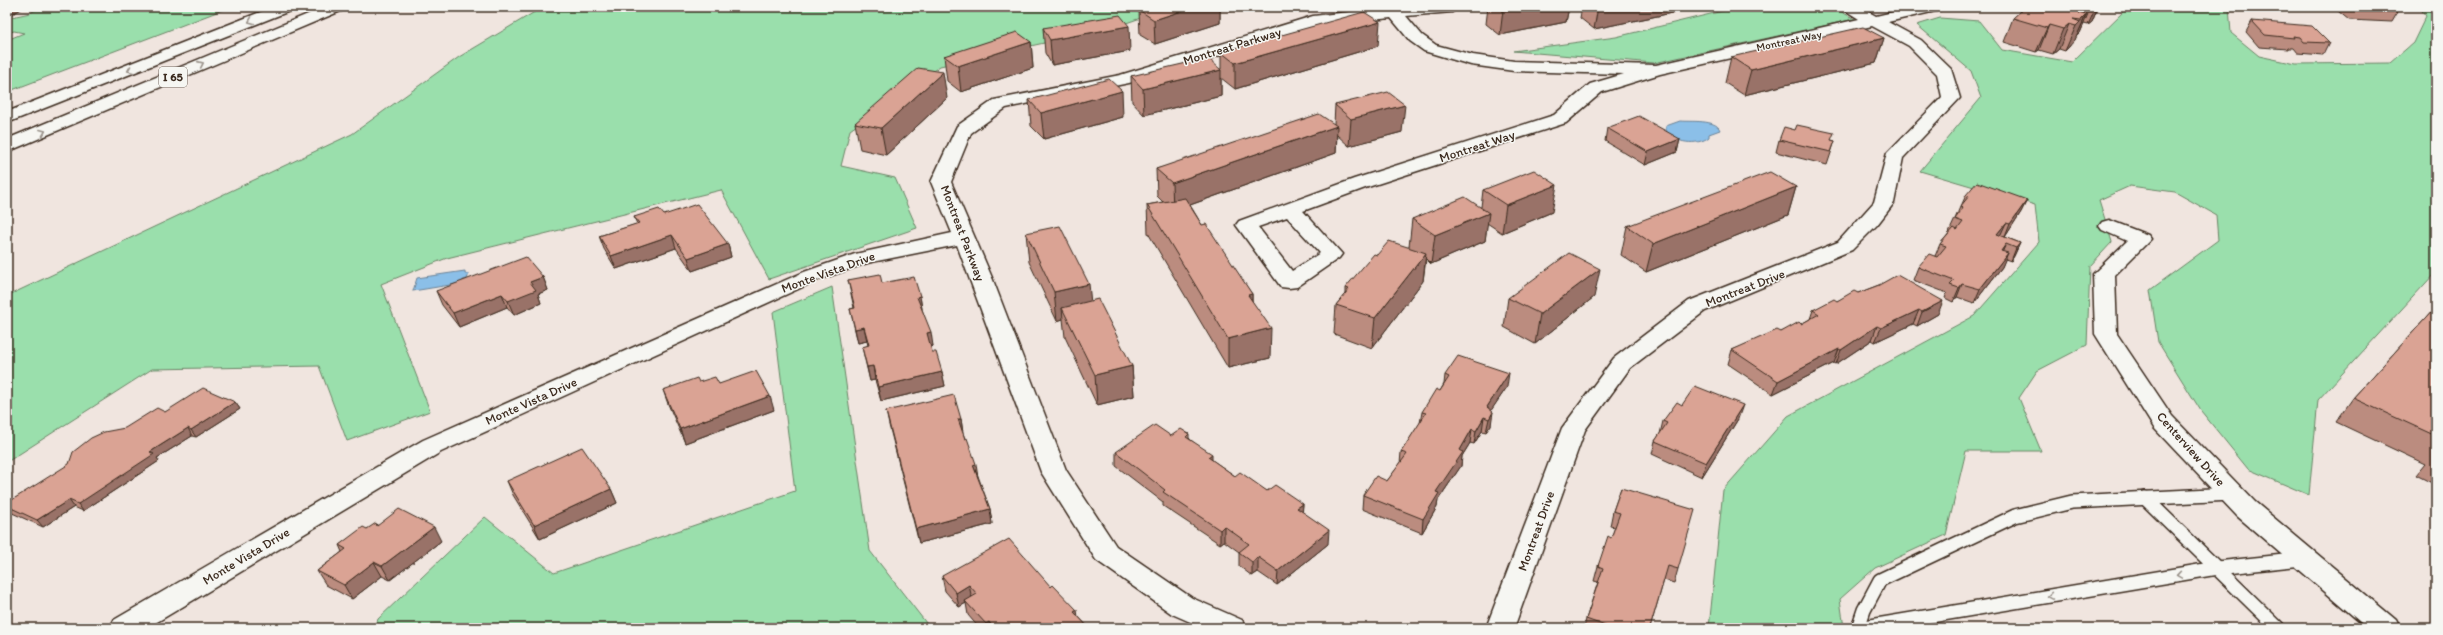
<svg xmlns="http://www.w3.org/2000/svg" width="2443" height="635" font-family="Itim,sans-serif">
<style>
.green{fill:#9adfac;stroke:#6a8465}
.water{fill:#8bbfe8;stroke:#6b8397}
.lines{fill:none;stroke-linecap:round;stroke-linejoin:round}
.lane-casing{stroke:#3b2a1e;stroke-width:16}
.street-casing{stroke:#3b2a1e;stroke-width:3}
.highway-casing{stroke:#3b2a1e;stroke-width:3}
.lane{stroke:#f6f6f2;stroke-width:13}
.street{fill:#f6f6f2;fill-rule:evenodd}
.highway{fill:#f6f6f2;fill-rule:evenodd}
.wall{fill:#bb8c7f;stroke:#3b2a1e}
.shaded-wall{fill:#997268;stroke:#3b2a1e}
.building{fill:#daa394;stroke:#3b2a1e}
.oneway{stroke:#989088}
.labels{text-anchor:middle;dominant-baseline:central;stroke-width:3;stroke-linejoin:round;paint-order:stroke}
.far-street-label{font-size:11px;fill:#3b2a1e;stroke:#f6f6f2}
.shield{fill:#f6f6f2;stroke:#73675e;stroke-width:1}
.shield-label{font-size:12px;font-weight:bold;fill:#3b2a1e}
.street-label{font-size:13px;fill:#3b2a1e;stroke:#f6f6f2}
</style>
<rect width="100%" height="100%" fill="#f0e5df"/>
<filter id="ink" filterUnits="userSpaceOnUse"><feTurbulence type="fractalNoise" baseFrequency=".025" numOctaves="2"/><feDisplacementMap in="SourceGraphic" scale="8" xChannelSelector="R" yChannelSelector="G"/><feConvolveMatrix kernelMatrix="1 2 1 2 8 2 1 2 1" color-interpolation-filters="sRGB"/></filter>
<g filter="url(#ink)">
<g class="green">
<polygon points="41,7 230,7 7,92 7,40 24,33 14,31 7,33 7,18 30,13"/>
<polygon points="543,7 1172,7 1112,28 940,66 850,130 841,166 895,178 917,228 769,279 721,190 447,258 381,284 430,411 347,441 319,366 152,369 7,462 7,296 352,134 459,57"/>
<polygon points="1739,7 1832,7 1855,19 1654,63 1513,51 1616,37"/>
<polygon points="2128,7 2229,7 2231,33 2259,56 2296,64 2390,63 2413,43 2426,16 2419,7 2436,7 2436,272 2318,400 2309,495 2248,469 2201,411 2158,342 2150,290 2218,240 2216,215 2175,192 2130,186 2099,200 2112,242 2090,266 2087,345 2037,371 2019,398 2041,451 1966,451 1946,535 1875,568 1840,599 1844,628 1709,628 1723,490 1788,416 1974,316 2039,242 2035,205 1920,171 1981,98 1971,71 1917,25 1940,18 1979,21 2002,50 2072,62"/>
<polygon points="832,287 870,551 930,628 375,628 378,619 485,517 554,573 795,491 773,312"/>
</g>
<g class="water">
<path d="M1680 121C1690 122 1716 119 1720 130L1709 134V137C1698 146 1674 144 1666 130V126Z"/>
<polygon points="465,271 465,274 469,274 467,279 463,280 462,283 413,291 417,278"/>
</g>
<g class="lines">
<g class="lane-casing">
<g id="lane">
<polyline points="2145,498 2278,628"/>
<polyline points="1858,628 1864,610 1880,580 2015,516 2072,502 2231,494"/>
<polyline points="1859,628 2217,568 2302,559"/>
</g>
</g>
<g class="street-casing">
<g id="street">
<path d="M1394 7H1460L1452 12 1406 16 1422 35 1436 45 1473 55 1514 61 1656 65 1859 19 1840 7H1860L1876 16 1914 7H1943L1940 10 1888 22 1921 40 1951 69 1960 98 1903 158 1894 203 1877 225 1852 250 1705 311 1630 368 1585 430 1514 628H1486L1562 428 1614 358 1689 301 1838 242 1874 202 1887 153 1942 97 1937 74 1909 46 1872 26 1660 74 1602 92 1566 123 1368 187 1303 211 1342 254 1339 258 1297 287 1289 288 1281 287 1239 229 1236 225 1239 221 1354 179 1554 115 1590 84 1624 74 1514 71 1471 65 1424 51 1410 41 1391 18 1315 26 1129 83 1006 108 971 133 951 182 993 280 1066 470 1116 546 1192 598 1242 620 1246 628H1204L1172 614 1096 560 1041 472 957 245 867 263 818 280 441 452 147 628H110L114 620 423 440 804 272 855 254 952 233 931 182 957 126 994 100 1120 75 1313 16ZM1287 217 1320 253 1292 271 1258 227Z"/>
<polygon points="2109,220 2148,235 2151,239 2115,275 2117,334 2172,416 2255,502 2396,620 2400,628 2367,628 2237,516 2154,428 2095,334 2093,274 2127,241 2102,230 2099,226 2102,222"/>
</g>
</g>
<g class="highway-casing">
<g id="highway">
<polygon points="273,7 295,7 292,10 7,123 7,112"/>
<polygon points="325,7 346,7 343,10 7,152 7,139"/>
</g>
</g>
<use href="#lane" class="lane"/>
<use href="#street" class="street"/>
<use href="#highway" class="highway"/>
</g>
<g class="wall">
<polygon points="1149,7 1220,7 1220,23 1155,44 1140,35 1139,10"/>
<polygon points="1227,7 1257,7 1230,11"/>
<polygon points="1488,7 1569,7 1566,22 1500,35 1486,24"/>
<polygon points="1582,7 1701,7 1594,29 1580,18"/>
<polygon points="2021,7 2098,7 2092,22 2088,25 2084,24 2080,33 2076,37 2075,40 2070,44 2070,46 2065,51 2059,49 2053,54 2039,50 2036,52 2004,42 2013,18 2018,14"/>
<polygon points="2333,7 2394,7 2399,10 2392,22 2349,20"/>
<polygon points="2252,21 2329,43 2323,55 2298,53 2294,48 2288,48 2288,49 2259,47 2246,32"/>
<polygon points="1043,28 1130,51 1052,65 1045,53"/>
<polygon points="1884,38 1876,63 1744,95 1725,83 1731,57"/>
<polygon points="1031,42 1033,68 961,92 947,81 944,56"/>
<polygon points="1378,46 1235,89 1221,78 1221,96 1144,115 1132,102 1131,76 1221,69 1221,52"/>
<polygon points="947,98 886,155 860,149 855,123"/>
<polygon points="1029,100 1123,117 1044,139 1031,126"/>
<polygon points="1335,105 1402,132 1349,146 1337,135 1336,153 1190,205 1202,225 1252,294 1252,300 1270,358 1228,368 1148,233 1147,205 1163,202 1157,196 1156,169 1334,124"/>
<polygon points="1607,128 1680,139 1677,152 1645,165 1605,141"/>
<polygon points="1779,140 1831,140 1835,141 1827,165 1776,152"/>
<polygon points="1796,187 1788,215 1646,272 1621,255 1627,226"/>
<polygon points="1483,190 1552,212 1502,233 1487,223 1485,241 1431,264 1426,259 1423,281 1372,348 1334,334 1336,305 1345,294 1345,288 1377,255 1409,247 1412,219 1481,207"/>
<polygon points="1966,195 2027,200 2021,212 2005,237 2020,243 2014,256 2011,261 2005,259 2002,267 1974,303 1957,297 1953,302 1945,298 1947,293 1913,280 1918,267 1935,256 1940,244 1950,232 1949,232 1955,219 1960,207 1962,204"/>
<polygon points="664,215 728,244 731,257 692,271 676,248 616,269 604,249 599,236 637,224 634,217"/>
<polygon points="1026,233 1132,366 1134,396 1097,405 1065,337 1063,319 1057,321 1029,262"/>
<polygon points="543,277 548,290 538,294 541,303 514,315 507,307 459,327 442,305 436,291"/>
<polygon points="848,280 882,283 920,296 922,309 933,346 931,346 932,352 942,372 945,386 881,401 875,380 870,381 865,360 862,347 868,346 867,341 858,343 850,309 854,308"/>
<polygon points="1879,285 1938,314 1917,326 1913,324 1875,342 1872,340 1836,364 1834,363 1773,394 1728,364 1732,350 1781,332 1801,324 1810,319 1813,310 1858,293"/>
<polygon points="1594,297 1535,344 1504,327 1508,298"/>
<polygon points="2436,307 2436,485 2416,475 2425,464 2336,422 2353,398"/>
<polygon points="1445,375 1507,387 1491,410 1491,425 1486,432 1482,431 1474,444 1470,443 1462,456 1461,466 1438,500 1437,507 1422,533 1362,509 1363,495 1387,481 1400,464 1401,452 1420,423 1422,412 1440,391 1444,384"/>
<polygon points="719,384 774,410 685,443 668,404 663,390"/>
<polygon points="235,402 240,409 196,437 192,436 157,458 159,461 83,511 74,507 43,527 10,512 7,509 7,503 165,412"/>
<polygon points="1682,405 1738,419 1702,477 1652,454 1655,441 1660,434 1663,421"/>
<polygon points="886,411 961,419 963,433 978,476 990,509 992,524 919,543 889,425"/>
<polygon points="1189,434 1189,438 1212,460 1235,476 1267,491 1303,504 1302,512 1328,544 1277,585 1258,572 1252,576 1239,566 1239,552 1224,541 1220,544 1163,506 1163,502 1116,466 1116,452 1171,436"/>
<polygon points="507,481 611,489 617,503 540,539 513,495"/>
<polygon points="1621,488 1678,569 1674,583 1664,580 1650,628 1584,628 1586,619 1598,582 1594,581 1598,566 1611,538 1615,527 1610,526 1613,511"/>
<polygon points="377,525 441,541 390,580 382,576 352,599 326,585 317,571 342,552 339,545 367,529"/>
<polygon points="942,576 1051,587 1089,628 979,628 968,615 966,603 959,607 945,591"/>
</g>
<g class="shaded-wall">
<polygon points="7,7 25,7 9,16 7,13"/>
<polygon points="1194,7 1220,7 1220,23 1155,44 1154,20"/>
<polygon points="1230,7 1257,7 1230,11"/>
<polygon points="1521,7 1569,7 1566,22 1500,35 1503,10"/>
<polygon points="1598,7 1701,7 1594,29"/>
<polygon points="2096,7 2098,7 2092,22 2088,25"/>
<polygon points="2090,9 2080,33 2076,37 2087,13"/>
<polygon points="2086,15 2075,40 2065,51 2076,26"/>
<polygon points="1380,22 1378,46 1235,89 1235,63"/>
<polygon points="2069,24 2059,49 2053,54 2063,29"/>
<polygon points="2049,25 2039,50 2036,52 2047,28"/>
<polygon points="1129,26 1130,51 1052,65 1050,40"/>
<polygon points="1884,38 1876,63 1744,95 1751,70"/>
<polygon points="1031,42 1033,68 961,92 958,66"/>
<polygon points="1221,70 1221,96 1144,115 1143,89"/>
<polygon points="943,72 947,98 886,155 881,128"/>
<polygon points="1122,91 1123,117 1044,139 1041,113"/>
<polygon points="1405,105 1402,132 1349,146 1351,119"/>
<polygon points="1337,126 1336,153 1173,211 1172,183"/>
<polygon points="1680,139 1677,152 1645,165 1648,152"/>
<polygon points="1557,185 1552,212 1502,233 1506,205"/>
<polygon points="1796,187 1788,215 1646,272 1653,244"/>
<polygon points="2027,200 2021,212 2005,237 2010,224"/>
<polygon points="1489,213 1485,241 1431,264 1435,235"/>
<polygon points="2006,223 2000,236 1997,234"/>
<polygon points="672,235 676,248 616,269 611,256"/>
<polygon points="2020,243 2014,256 2011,261 2016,248"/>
<polygon points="728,244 731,257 692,271 688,258"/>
<polygon points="2006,244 2000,257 2001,251"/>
<polygon points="1426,253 1423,281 1372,348 1375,318"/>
<polygon points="2008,253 2002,267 1974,303 1980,289"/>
<polygon points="1600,269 1594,297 1535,344 1540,314"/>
<polygon points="543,277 548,290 538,294 541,303 514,315 508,301 530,282"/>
<polygon points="1089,284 1092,313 1062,308 1063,319 1057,321 1054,292"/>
<polygon points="1962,284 1957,297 1953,302 1959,288"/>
<polygon points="502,294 507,307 459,327 453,313"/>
<polygon points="1252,294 1252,323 1248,295"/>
<polygon points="920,296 922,309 919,310 917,297"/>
<polygon points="1943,301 1938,314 1917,326 1922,312"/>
<polygon points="1919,310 1913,324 1875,342 1881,328"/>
<polygon points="1877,326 1872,340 1836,364 1841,350"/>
<polygon points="864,327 867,341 858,343 855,329"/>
<polygon points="1271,328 1270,358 1228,368 1228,339"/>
<polygon points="931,332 933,346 929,347 927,333"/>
<polygon points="1839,349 1834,363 1773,394 1778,381"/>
<polygon points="873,366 875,380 870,381 867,367"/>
<polygon points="1132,366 1134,396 1097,405 1095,375"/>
<polygon points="942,372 945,386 881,401 878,387"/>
<polygon points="1509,373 1507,387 1486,418 1487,407"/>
<polygon points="770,396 774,410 685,443 680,429"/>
<polygon points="235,402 240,409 196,437 191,430"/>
<polygon points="1743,405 1738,419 1702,477 1706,463"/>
<polygon points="1493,412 1491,425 1486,432 1489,419"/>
<polygon points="1484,417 1482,431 1474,444 1476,431"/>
<polygon points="958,419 961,419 963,433 961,433"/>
<polygon points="188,428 192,436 157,458 159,461 83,511 78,504 150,452"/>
<polygon points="1472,429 1470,443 1462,456 1461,466 1438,500 1437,507 1422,533 1423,519 1436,492"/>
<polygon points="1212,454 1212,468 1208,457"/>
<polygon points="976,464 978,478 973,465"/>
<polygon points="611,489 617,503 540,539 534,525"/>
<polygon points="69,500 74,507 43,527 37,520"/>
<polygon points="1303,504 1302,518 1297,508"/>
<polygon points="990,509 992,524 919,543 916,529"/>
<polygon points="1224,526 1224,541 1220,544 1220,530"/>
<polygon points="434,527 441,541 390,580 382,566"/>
<polygon points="1329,530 1328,544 1277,585 1278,571"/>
<polygon points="1258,557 1258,572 1252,576 1252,562"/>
<polygon points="374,562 382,576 352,599 344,585"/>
<polygon points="969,585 972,599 965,601 966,603 959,607 956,593"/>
<polygon points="1077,610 1079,624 1074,612"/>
<polygon points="989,622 990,628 987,628 986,624"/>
</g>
<g class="building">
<polygon points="1149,7 1194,7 1154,20 1139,10"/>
<polygon points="1499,7 1521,7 1503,10"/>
<polygon points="2021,7 2084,7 2090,9 2087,13 2081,11 2078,13 2086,15 2081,20 2073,19 2080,22 2076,26 2069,24 2063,29 2049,25 2047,28 2013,18 2024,8"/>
<polygon points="2353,7 2394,7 2399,10 2355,9"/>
<polygon points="1364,12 1380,22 1235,63 1221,52"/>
<polygon points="1120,15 1129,26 1050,40 1043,28"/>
<polygon points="2252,21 2312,26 2329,43 2304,42 2300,37 2293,36 2294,38 2265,35"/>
<polygon points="1863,27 1884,38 1751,70 1731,57"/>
<polygon points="1017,32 1031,42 958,66 944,56"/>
<polygon points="1208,58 1221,70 1143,89 1131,76"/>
<polygon points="918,68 943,72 881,128 855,123"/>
<polygon points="1109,79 1122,91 1041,113 1029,100"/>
<polygon points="1388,92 1405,105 1351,119 1335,105"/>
<polygon points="1319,114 1337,126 1172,183 1156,169"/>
<polygon points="1639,116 1680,139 1648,152 1607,128"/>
<polygon points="1797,125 1834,133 1831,140 1835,141 1831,152 1779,140 1784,127 1795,130"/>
<polygon points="1534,170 1557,185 1506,205 1483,190"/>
<polygon points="1770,172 1796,187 1653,244 1627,226"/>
<polygon points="1977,182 2027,200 2010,224 2006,223 1997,234 2020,243 2016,248 2006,244 2001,251 2008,253 1980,289 1962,284 1959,288 1950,285 1954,281 1918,267 1929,254 1937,257 1946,246 1940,244 1954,228 1957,230 1963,222 1955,219 1963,208 1960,207 1969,196 1966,195"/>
<polygon points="1465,197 1489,213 1435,235 1412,219"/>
<polygon points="1185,198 1202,225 1206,224 1252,294 1248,295 1271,328 1228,339 1147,205"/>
<polygon points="697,204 728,244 688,258 672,235 611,256 599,236 639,223 634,217 659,209 664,215"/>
<polygon points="1060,226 1089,284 1054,292 1026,233"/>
<polygon points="1389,241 1426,253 1375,318 1336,305 1349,289 1345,288 1374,254 1377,255"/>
<polygon points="1569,253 1600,269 1540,314 1508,298"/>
<polygon points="526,257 543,277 530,282 536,290 508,301 502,294 453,313 436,291"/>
<polygon points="880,274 882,283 914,277 920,296 917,297 931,332 927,333 932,352 936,352 942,372 878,387 873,366 867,367 862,347 869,345 864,327 855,329 850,309 855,308 848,280"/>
<polygon points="1897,275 1943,301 1922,312 1919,310 1881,328 1877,326 1841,350 1839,349 1778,381 1732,350 1777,330 1781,332 1799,322 1801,324 1819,314 1813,310 1834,299 1837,301 1854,291 1858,293 1879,285"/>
<polygon points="1098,299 1132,366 1095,375 1062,308"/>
<polygon points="2436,307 2436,436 2353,398"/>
<polygon points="1458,356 1509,373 1487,407 1493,412 1489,419 1484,417 1476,431 1472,429 1460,450 1463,452 1436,492 1439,493 1423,519 1363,495 1376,476 1387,481 1407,454 1401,452 1426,413 1422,412 1436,389 1440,391 1449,377 1445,375"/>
<polygon points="756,371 770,396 680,429 663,390 697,378 699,382 715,377 719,384"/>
<polygon points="1695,386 1743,405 1706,463 1655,441 1667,423 1663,421 1677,402 1682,405"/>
<polygon points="203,388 235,402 191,430 188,428 150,452 154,454 78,504 69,500 37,520 7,506 7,503 69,464 73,452 91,438 104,432 125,428 157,408 165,412"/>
<polygon points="954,395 961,419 958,419 965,439 967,438 976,464 973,465 990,509 916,529 886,411"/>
<polygon points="1155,425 1171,436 1181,429 1189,434 1186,437 1212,454 1208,457 1235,476 1240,472 1267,491 1275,485 1303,504 1297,508 1329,530 1278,571 1258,557 1252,562 1239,552 1249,544 1224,526 1220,530 1163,492 1165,490 1116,452"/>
<polygon points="582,447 611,489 534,525 507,481"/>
<polygon points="1621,488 1695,510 1678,569 1668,566 1650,628 1611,628 1586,619 1603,568 1598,566 1608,536 1611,538 1620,513 1613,511"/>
<polygon points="399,509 434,527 382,566 374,562 344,585 317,571 346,549 339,545 363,527 367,529 376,523 377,526"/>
<polygon points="1009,539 1051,587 1053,585 1077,610 1074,612 1089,628 994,628 989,622 986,624 965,601 977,594 969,585 956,593 942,576"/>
<polygon points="2303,624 2307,628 2283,628"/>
</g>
<defs><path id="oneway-chevron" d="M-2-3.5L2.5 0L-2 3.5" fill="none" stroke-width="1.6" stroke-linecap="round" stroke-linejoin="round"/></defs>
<g class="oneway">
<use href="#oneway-chevron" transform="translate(251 21) rotate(158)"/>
<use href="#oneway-chevron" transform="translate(201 64) rotate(-24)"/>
<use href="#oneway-chevron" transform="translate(130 70) rotate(158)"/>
<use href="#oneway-chevron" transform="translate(43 132) rotate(-22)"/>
<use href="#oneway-chevron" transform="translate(2179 575) rotate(171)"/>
<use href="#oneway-chevron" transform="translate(2050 596) rotate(171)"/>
</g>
</g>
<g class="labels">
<g class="far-street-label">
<text transform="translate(1789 41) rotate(-12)">Montreat Way</text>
</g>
<rect class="shield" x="159" y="67" width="28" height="20" rx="3"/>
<g class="shield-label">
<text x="173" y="77">I 65</text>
</g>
<g class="street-label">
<text transform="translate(1232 46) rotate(-17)">Montreat Parkway</text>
<text transform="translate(1477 146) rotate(-18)">Montreat Way</text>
<text transform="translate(963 233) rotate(69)">Montreat Parkway</text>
<text transform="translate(828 272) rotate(-20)">Monte Vista Drive</text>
<text transform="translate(1745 288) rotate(-21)">Montreat Drive</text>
<text transform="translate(531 401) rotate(-24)">Monte Vista Drive</text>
<text transform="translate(2191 449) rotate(48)">Centerview Drive</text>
<text transform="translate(1536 531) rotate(-70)">Montreat Drive</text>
<text transform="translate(246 556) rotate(-31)">Monte Vista Drive</text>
</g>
</g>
<rect width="2443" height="635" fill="none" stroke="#f6f6f2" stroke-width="24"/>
<rect x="12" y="12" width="2419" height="611" fill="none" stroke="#3b2a1e" stroke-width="1.5" filter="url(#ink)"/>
</svg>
